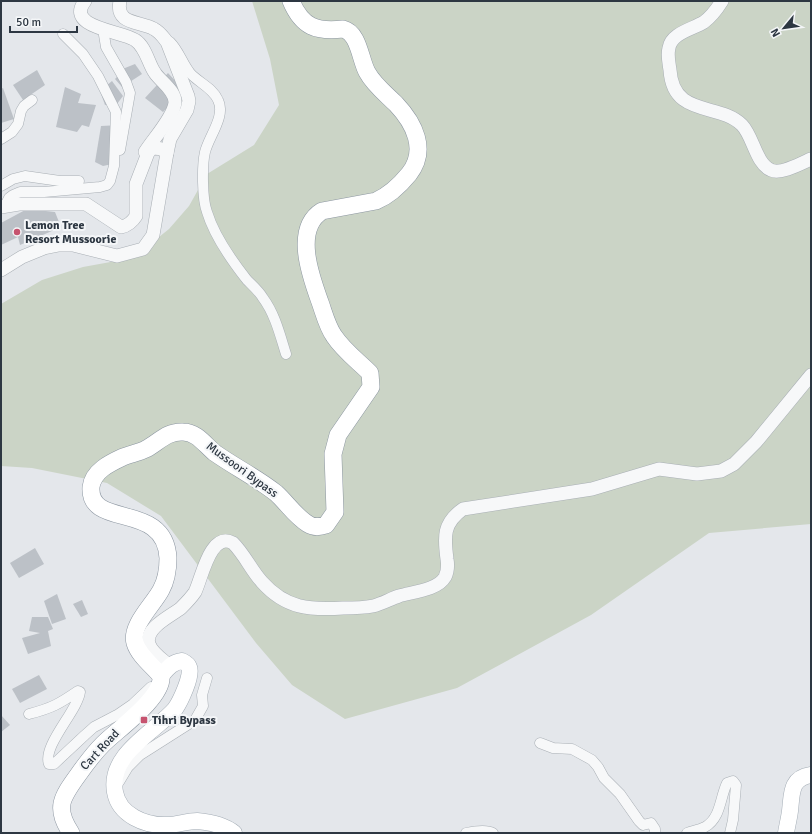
<svg xmlns="http://www.w3.org/2000/svg" width="812" height="834" font-family="Signika,sans-serif">
<style>
.green{fill:#cbd4c6}
.building{fill:#bcc1c7}
.lines{fill:none;stroke-linecap:round;stroke-linejoin:round}
.minor-casing{stroke:#a9afb5;stroke-width:11}
.tertiary-casing{stroke:#a9afb5;stroke-width:14}
.primary-casing{stroke:#a4adb6;stroke-width:17}
.trunk-casing{stroke:#8c96a1;stroke-width:18}
.minor{stroke:#f7f8f9;stroke-width:10}
.tertiary{stroke:#f7f8f9;stroke-width:13}
.primary{stroke:#fff;stroke-width:16}
.trunk{stroke:#fff;stroke-width:17}
.poi-dot{fill:#c6536f;stroke:#f4f6f8;stroke-width:1.5}
.labels{text-anchor:middle;dominant-baseline:central;stroke-width:4;stroke-linejoin:round;paint-order:stroke}
.poi-label{font-size:12px;font-weight:bold;fill:#2d3742;stroke:#f4f6f8;text-anchor:start}
.street-label{font-size:12px;fill:#2d3742;stroke:#f4f6f8}
</style>
<rect width="100%" height="100%" fill="#e4e7eb"/>
<polygon class="green" points="252,1 811,1 811,524 709,533 591,615 457,688 345,719 292,685 256,643 161,516 107,483 32,468 1,466 1,304 42,280 83,267 116,261 144,249 169,229 189,206 207,174 254,145 279,105 270,59"/>
<g class="building">
<polygon points="135,64 142,74 122,87 115,79 125,68"/>
<polygon points="37,70 45,85 23,100 13,85"/>
<polygon points="168,73 180,86 176,91 179,95 163,112 145,98"/>
<polygon points="112,81 123,96 117,104 105,105 100,91"/>
<polygon points="65,87 81,94 78,103 96,105 89,127 82,125 77,132 56,127"/>
<polygon points="3,88 14,119 1,123 1,89"/>
<polygon points="120,125 117,163 103,166 95,162 101,126"/>
<polygon points="27,209 55,212 61,227 20,245 18,237 1,245 1,223"/>
<polygon points="35,548 44,564 19,578 10,563"/>
<polygon points="57,594 66,619 52,624 44,601"/>
<polygon points="82,600 88,614 81,617 73,604"/>
<polygon points="32,617 48,617 53,629 48,631 51,646 28,654 22,638 40,633 29,631"/>
<polygon points="39,675 47,689 20,703 12,689"/>
<polygon points="1,715 10,725 1,732"/>
</g>
<g class="lines">
<g class="minor-casing">
<g id="minor">
<polyline points="103,29 106,47 126,82 130,93 120,150"/>
<path d="M170 42C179 51 182 63 190 73 199 83 213 88 218 100 226 116 209 136 205 152 202 165 202 199 207 212 214 235 232 261 247 280 253 286 259 291 263 298 275 314 280 335 286 354"/>
<polyline points="1,139 12,132 18,124 21,111 24,106 32,100"/>
<polyline points="1,186 13,179 25,176 60,181 79,181"/>
<polyline points="5,206 9,198 13,195 20,192 44,192 100,187 107,185 110,181 114,166 116,112 98,76 83,54 63,34"/>
<path d="M29 714C52 708 59 704 78 691L80 692C78 710 42 746 49 764H54L85 735 94 727 117 715 133 704 151 687"/>
<polyline points="540,743 553,748 572,749 592,760 598,767 604,778 620,794 639,821 643,825 651,823 655,829 655,833"/>
<polyline points="119,782 128,767 140,755 195,720 203,706 202,695 207,678"/>
<path d="M466 833C475 831 486 829 493 833"/>
<path d="M687 833C692 831 699 830 705 827 721 818 720 797 727 783L733 781 736 785 733 820 730 833"/>
</g>
</g>
<g class="tertiary-casing">
<g id="tertiary">
<path d="M85 1C64 28 123 31 135 40 146 47 148 63 155 73 161 82 176 91 175 103 173 118 153 139 145 152"/>
<path d="M120 1C115 25 140 21 154 29 160 32 163 37 167 42L188 96 189 101 187 110 170 139 167 153"/>
<path d="M722 1C717 9 712 16 704 22 693 29 671 33 669 48 667 55 669 63 670 70 673 118 719 102 742 125 753 136 756 164 771 170 780 175 802 163 811 159"/>
<path d="M1 207 19 204H86L121 227C127 226 133 221 136 216V184L148 153 152 148C158 148 162 148 167 153L153 235 143 249 117 256 73 245H59L44 248 22 257 1 270"/>
<path d="M170 666C163 660 152 653 149 644 144 628 171 616 181 608 186 603 191 598 195 592 202 578 210 531 233 543 245 555 251 570 262 582 286 609 310 610 343 608 353 608 363 608 373 606 382 604 390 599 399 596 412 592 438 590 445 577 448 571 448 565 447 559 444 537 443 523 463 509L592 489 659 469 697 474 721 471 734 464 756 442 811 375"/>
</g>
</g>
<g class="primary-casing">
<g id="primary">
<path d="M161 676C167 669 172 662 182 661 184 662 188 664 189 667 193 675 180 702 175 709 155 732 108 754 115 792 119 815 145 826 167 825 177 825 187 821 197 821 209 822 224 825 234 833"/>
<path d="M786 833C787 826 789 819 790 811 792 794 790 778 811 775"/>
</g>
</g>
<g class="trunk-casing">
<path id="trunk" d="M71 833C54 808 62 797 78 775 85 765 94 753 103 744 117 730 164 697 161 676 153 666 139 656 135 643 130 626 153 605 161 590 166 581 168 569 168 558 165 500 88 530 91 487 93 471 110 463 123 457 130 454 138 453 146 449 159 442 167 431 183 432 197 432 205 445 215 453 235 467 257 478 276 493 287 503 295 516 308 524 314 528 320 527 326 525L335 512 333 454 338 435 371 387 370 373C358 361 344 351 334 336 327 326 324 313 320 302 311 277 293 229 322 211L376 201C390 195 400 185 409 174 428 150 414 123 396 104 386 94 374 85 367 72 360 59 359 33 343 29 316 32 302 27 291 1"/>
</g>
<use href="#minor" class="minor"/>
<use href="#tertiary" class="tertiary"/>
<use href="#primary" class="primary"/>
<use href="#trunk" class="trunk"/>
</g>
<g class="poi-dot">
<circle cx="17" cy="232" r="4"/>
<rect x="140" y="716" width="8" height="8" rx="2"/>
</g>
<g class="labels">
<g class="poi-label">
<text x="25" y="225">Lemon Tree<tspan x="25" dy="14">Resort Mussoorie</tspan></text>
<text x="152" y="720">Tihri Bypass</text>
</g>
<g class="street-label">
<text transform="translate(242 470) rotate(36)">Mussoori Bypass</text>
<text transform="translate(100 750) rotate(-47)">Cart Road</text>
</g>
</g>
<rect width="812" height="834" fill="none" stroke="#2d3742" stroke-width="4"/>
<g transform="translate(784 28) rotate(241)" stroke="#f4f6f8" stroke-width="3" paint-order="stroke">
<path d="M0-3L7 15L0 10L-7 15Z" fill="#2d3742"/>
<text y="-6" font-size="11" font-weight="bold" text-anchor="middle" fill="#2d3742">N</text>
</g>
<path d="M10 26v6h67v-6" fill="none" stroke="#2d3742" stroke-width="2"/>
<text x="16" y="26" font-size="12" fill="#2d3742" stroke="#f4f6f8" stroke-width="3" paint-order="stroke">50 m</text>
</svg>
